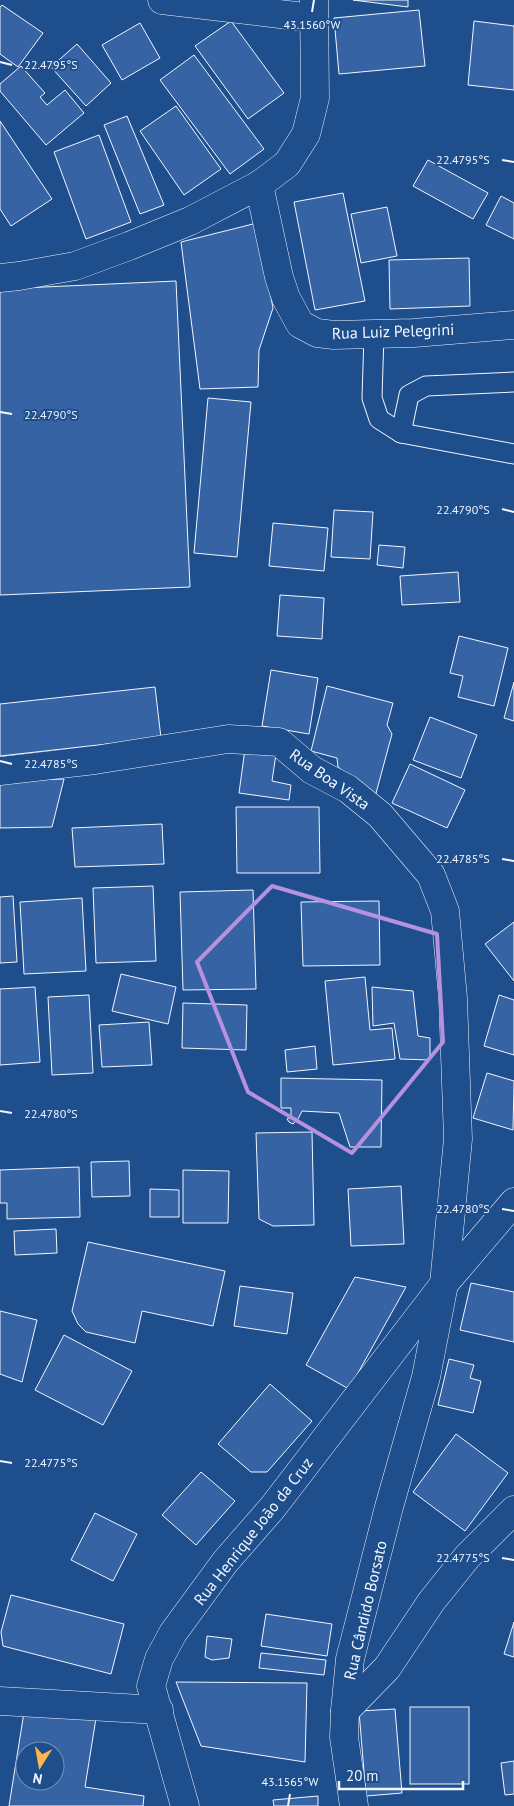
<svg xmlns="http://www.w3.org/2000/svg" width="514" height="1806" font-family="'PT Sans',sans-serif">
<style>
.building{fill:#3563a3;stroke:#f2f6ff;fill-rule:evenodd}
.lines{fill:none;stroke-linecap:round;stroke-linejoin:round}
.service-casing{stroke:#f2f6ff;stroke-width:21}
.minor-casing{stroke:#f2f6ff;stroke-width:29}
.service{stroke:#1f4e8c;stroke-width:19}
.minor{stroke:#1f4e8c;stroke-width:28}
.marked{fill:none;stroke:#b691df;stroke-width:4;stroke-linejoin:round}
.ticks{fill:none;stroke:#f2f6ff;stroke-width:2}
.labels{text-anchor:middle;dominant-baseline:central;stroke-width:4;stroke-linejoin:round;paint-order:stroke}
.street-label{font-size:16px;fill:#f2f6ff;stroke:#1f4e8c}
.ticks-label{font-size:12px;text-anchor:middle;fill:#f2f6ff;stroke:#1f4e8c;stroke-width:4;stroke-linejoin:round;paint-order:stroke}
</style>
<rect width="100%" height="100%" fill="#1f4e8c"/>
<g class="building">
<polygon points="353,0 408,0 408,7"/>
<polygon points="2,5 43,33 18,67 0,54 0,7"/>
<polygon points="419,10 425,66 339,74 334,18"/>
<polygon points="231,21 284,93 248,119 195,46"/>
<polygon points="474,21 514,26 514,90 468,85"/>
<polygon points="140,23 160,58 122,80 102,45"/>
<polygon points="77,44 111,83 86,106 51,67"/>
<polygon points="194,55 264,149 230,174 160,80"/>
<polygon points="21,66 45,93 40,97 47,105 65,90 84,113 46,145 0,91 0,84"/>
<polygon points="176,106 221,169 184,195 140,131"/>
<polygon points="127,116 164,205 140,214 104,125"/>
<polygon points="0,121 52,199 11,226 0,209"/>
<polygon points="99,135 131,222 86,239 54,152"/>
<polygon points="428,160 488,193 473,219 413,186"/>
<polygon points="343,193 365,301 315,310 294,202"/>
<polygon points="501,196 514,203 514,239 486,225"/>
<polygon points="387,207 397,256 361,263 351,214"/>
<polygon points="257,223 273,308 259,350 258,387 200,389 181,242"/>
<polygon points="469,258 470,306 390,309 389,260"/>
<polygon points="176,281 190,587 0,595 0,289"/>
<polygon points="208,398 251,402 237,557 194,553"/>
<polygon points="334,510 373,512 370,559 331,557"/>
<polygon points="273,523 328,528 324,571 269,566"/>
<polygon points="379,545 405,547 403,568 377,565"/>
<polygon points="458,572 460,602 402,605 400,576"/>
<polygon points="280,595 324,598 322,639 277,636"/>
<polygon points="459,636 508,648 494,706 458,697 463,676 450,673"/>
<polygon points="271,670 318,678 309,734 262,726"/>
<polygon points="514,682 514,721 504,718"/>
<polygon points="327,686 393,703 387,725 392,734 375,797 338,767 337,758 311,751"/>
<polygon points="155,687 161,738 0,756 0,704"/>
<polygon points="430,717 477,735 461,778 413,760"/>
<polygon points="245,749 276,754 272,781 291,785 289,800 239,793"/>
<polygon points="410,764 465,790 447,828 392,803"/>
<polygon points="64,779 52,827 0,828 0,781"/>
<polygon points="236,807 319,807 320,873 237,873"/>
<polygon points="162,824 164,864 75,867 72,828"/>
<polygon points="153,886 156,961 96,963 93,888"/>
<polygon points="253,890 256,989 183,990 180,892"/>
<polygon points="13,896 17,962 0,963 0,897"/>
<polygon points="82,898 86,971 24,974 20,902"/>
<polygon points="379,901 380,965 303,966 301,902"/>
<polygon points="514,922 514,981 485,944"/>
<polygon points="121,974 176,987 168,1024 112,1011"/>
<polygon points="365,977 370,1030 392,1028 395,1059 333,1065 325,981"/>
<polygon points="35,987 40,1062 0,1065 0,989"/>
<polygon points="372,987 413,991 418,1036 430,1038 430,1060 400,1059 394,1023 373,1026"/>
<polygon points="89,995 93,1073 52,1075 48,997"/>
<polygon points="499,995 514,1000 514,1055 484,1046"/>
<polygon points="183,1003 247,1005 246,1050 182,1048"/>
<polygon points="149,1022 152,1065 102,1067 99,1025"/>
<polygon points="315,1046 317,1069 287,1072 285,1050"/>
<polygon points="487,1073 514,1081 513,1130 473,1118"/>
<polygon points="281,1078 382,1080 381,1147 350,1147 339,1113 302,1111 298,1119 293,1124 289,1122 287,1119 291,1117 291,1108 281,1108"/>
<polygon points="312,1132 314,1225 273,1226 259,1219 256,1133"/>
<polygon points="129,1161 130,1196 92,1197 91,1162"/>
<polygon points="79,1167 80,1217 7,1219 7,1203 0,1203 0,1170"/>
<polygon points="183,1170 229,1171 228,1223 183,1223"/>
<polygon points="401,1186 404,1244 351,1246 348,1189"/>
<polygon points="150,1189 179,1190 179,1217 150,1217"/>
<polygon points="56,1229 57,1253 15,1255 14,1231"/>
<polygon points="88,1242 225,1271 213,1326 142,1311 135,1343 86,1332 78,1324 72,1311"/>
<polygon points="355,1277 406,1287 349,1389 306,1365"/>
<polygon points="471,1283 514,1292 514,1342 460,1330"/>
<polygon points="240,1286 293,1293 287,1334 234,1326"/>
<polygon points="0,1311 37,1320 22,1382 0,1374"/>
<polygon points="64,1335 132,1371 103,1425 35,1390"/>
<polygon points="449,1359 474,1365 470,1378 481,1381 473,1413 438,1405"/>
<polygon points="270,1384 312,1421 267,1472 251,1472 218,1444"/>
<polygon points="456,1434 508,1473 465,1531 413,1492"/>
<polygon points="201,1472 235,1501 196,1545 162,1515"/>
<polygon points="95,1513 137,1534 113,1581 71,1560"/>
<polygon points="11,1595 124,1624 111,1674 3,1646 1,1632"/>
<polygon points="266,1614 332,1624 327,1656 261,1646"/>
<polygon points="514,1622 514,1657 504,1654"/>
<polygon points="207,1636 232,1639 229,1658 212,1660 205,1657"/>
<polygon points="261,1653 326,1660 324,1675 259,1668"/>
<polygon points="176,1682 307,1683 305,1762 201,1746"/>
<path d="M25 1706 96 1718 85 1787 144 1796 143 1806H9ZM25 1751H55V1781H25Z"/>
<rect x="410" y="1707" width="59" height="77"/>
<polygon points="395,1709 402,1793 366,1796 359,1711"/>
<polygon points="514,1761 514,1794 505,1795 501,1763"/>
<polygon points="318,1796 318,1806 274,1806 273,1800"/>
</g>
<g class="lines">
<g class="service-casing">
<g id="service">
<polyline points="374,334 372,398 379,419 401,433 514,454"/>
<polyline points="401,433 409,395 426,386 514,382"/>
</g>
</g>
<g class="minor-casing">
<g id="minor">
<polyline points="162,0 313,18"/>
<polyline points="259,185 279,277 286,298 300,324 317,333 334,335 414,333 514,325"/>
<polyline points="0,278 19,276 75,266 129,246 190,221 259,185 287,164 306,134 315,98 314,0"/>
<polyline points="0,771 95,760 228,739 279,742 312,770 348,789 380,815 431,875 445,911 453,998 458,1139 444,1284 426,1377 389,1507 350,1659 345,1711 344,1737 354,1806"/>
<polyline points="0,1701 159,1710"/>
<polyline points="345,1711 387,1668 431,1602 467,1557 514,1510"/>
<polyline points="185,1806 151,1686 159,1659 173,1633 225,1562 273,1507 444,1284 514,1202"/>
</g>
</g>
<use href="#service" class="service"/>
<use href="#minor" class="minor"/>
</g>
<path class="marked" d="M272 886 437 934 443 1042 352 1153 248 1092 197 962Z"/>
<path class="ticks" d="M312 12 314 0M0 62 12 65M502 160 514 162M0 412 12 414M502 509 514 512M0 761 12 764M502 859 514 861M0 1111 12 1113M502 1209 514 1211M0 1461 12 1463M502 1558 514 1560M288 1806 290 1794"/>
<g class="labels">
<g class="street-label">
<text transform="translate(393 331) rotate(-2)">Rua Luiz Pelegrini</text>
<text transform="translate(330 779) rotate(35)">Rua Boa Vista</text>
<text transform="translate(253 1531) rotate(-52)">Rua Henrique João da Cruz</text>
<text transform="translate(365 1610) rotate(-77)">Rua Cândido Borsato</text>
</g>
</g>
<g class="ticks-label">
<text x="312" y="29">43.1560°W</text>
<text x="51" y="69">22.4795°S</text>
<text x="463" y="164">22.4795°S</text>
<text x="51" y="419">22.4790°S</text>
<text x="463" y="514">22.4790°S</text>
<text x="51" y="768">22.4785°S</text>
<text x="463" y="863">22.4785°S</text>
<text x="51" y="1118">22.4780°S</text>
<text x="463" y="1213">22.4780°S</text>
<text x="51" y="1467">22.4775°S</text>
<text x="463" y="1562">22.4775°S</text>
<text x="290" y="1786">43.1565°W</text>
</g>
<g transform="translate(40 1766) rotate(191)"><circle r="24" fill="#1f4e8c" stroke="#7391ba"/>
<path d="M0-4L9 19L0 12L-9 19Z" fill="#ffb74d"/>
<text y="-8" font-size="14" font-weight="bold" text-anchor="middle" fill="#f2f6ff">N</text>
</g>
<path d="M339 1781v8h124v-8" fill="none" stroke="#f2f6ff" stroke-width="2.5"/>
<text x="346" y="1781" font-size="15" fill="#f2f6ff" stroke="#1f4e8c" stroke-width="4" paint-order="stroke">20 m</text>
</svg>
